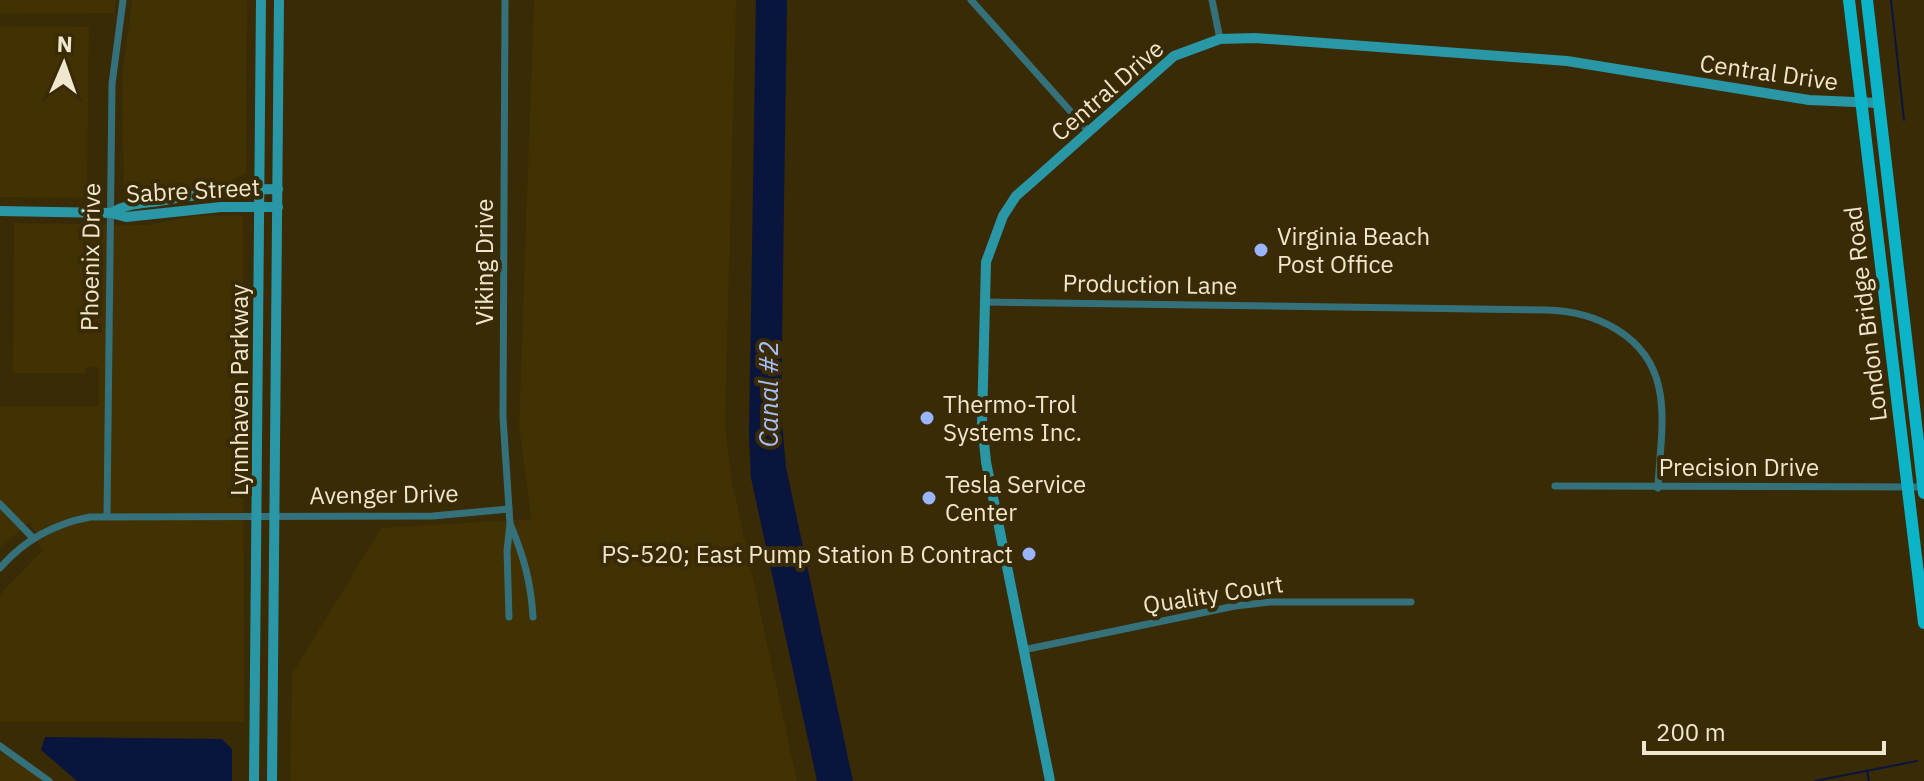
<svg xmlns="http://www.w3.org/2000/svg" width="1924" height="781" font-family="'IBM Plex Sans',sans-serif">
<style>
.built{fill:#413103}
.water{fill:#0a153e}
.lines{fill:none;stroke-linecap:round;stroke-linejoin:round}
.stream{stroke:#0a153e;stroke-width:2}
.street{stroke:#35717a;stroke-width:7}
.secondary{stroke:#2a97a6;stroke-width:10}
.primary{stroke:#0bb4c7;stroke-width:12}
.poi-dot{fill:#9ab5fd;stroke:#392b05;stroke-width:3}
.labels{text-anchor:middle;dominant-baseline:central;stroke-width:8;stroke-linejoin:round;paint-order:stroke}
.street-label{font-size:24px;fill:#f1e7ce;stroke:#392b05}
.poi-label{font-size:24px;fill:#f1e7ce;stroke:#392b05;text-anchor:start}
.water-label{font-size:26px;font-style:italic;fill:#a8befa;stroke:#392b05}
</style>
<rect width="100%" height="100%" fill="#392b05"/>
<g class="built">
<polygon points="0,0 115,0 115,13 0,14"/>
<polygon points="132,0 247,0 246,173 225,185 124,198 122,77"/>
<polygon points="534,0 736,0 725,425 732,482 797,781 290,781 292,674 381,528 531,519 519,425"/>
<polygon points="0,26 89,27 87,198 0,197"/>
<polygon points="243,215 244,722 0,722 0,597 3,591 42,551 31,522 0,547 0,406 99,406 99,367 85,368 85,373 13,373 14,223 147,225 196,216"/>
<polygon points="0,752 23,765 42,781 0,781"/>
</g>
<g class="water">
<polygon points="756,0 787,0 781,413 786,467 853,781 817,781 751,478 749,436"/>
<polygon points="45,737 222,739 232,749 232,781 77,781 41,750"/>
</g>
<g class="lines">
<g class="stream">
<polyline points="1891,0 1904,120"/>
<polyline points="1867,771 1869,781"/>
<polyline points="1815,781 1917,761"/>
</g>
<g class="street">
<polyline points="505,0 503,417 510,524 507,551 509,617"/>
<polyline points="971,0 1089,132"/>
<polyline points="1212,0 1220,39"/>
<path d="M984 302 1546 310C1595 311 1648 335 1659 388 1666 420 1659 456 1658 488"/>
<polyline points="1555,486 1923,487"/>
<polyline points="0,504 33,538"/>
<polyline points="107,515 112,84 123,0"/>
<path d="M511 526C524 557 531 583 533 617"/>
<path d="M0 568C24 540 53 524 90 517L433 516 509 509"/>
<polyline points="1023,650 1235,606 1270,602 1411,602"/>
<polyline points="0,746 49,781"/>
</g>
<g class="secondary">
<polyline points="0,211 111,213 126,217 221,207 278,207"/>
<path d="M111 213C128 203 140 204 159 201 199 194 237 189 278 189"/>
<polyline points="254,781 261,0"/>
<polyline points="272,781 279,0"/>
<polyline points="1050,781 986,462 982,423 986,262 1003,216 1016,196 1032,182 1174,56 1220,39 1255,38 1567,61 1809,100 1878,103"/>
</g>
<g class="primary">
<polyline points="1849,0 1924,623"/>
<polyline points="1867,0 1924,493"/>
</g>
</g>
<g class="poi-dot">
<circle cx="1261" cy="250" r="8"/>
<circle cx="927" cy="418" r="8"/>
<circle cx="929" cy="498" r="8"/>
<circle cx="1029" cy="554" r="8"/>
</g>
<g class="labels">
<g class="street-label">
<text transform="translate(1769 72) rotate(8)">Central Drive</text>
<text transform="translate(1107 90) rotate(-41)">Central Drive</text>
<text transform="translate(193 190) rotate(-3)">Sabre Street</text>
<text transform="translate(90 257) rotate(-89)">Phoenix Drive</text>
<text transform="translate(484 262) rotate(-90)">Viking Drive</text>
<text transform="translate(1150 284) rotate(1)">Production Lane</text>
<text transform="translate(1865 314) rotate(-97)">London Bridge Road</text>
<text transform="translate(239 390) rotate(-90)">Lynnhaven Parkway</text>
<text x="1739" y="467">Precision Drive</text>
<text transform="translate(384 494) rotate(-1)">Avenger Drive</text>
<text transform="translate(1213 594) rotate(-9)">Quality Court</text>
</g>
<g class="poi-label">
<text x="1277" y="236">Virginia Beach<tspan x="1277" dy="28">Post Office</tspan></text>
<text x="943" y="404">Thermo-Trol<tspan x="943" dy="28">Systems Inc.</tspan></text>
<text x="945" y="484">Tesla Service<tspan x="945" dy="28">Center</tspan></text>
<text x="1013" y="554" text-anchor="end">PS-520; East Pump Station B Contract</text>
</g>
<g class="water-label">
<text transform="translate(768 394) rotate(-90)">Canal #2</text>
</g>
</g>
<g transform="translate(64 64) rotate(2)" stroke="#392b05" stroke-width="6" paint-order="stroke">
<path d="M0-6L14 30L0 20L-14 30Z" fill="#f1e7ce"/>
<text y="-12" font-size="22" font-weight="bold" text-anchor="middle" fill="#f1e7ce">N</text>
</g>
<path d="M1644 741v12h240v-12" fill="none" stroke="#f1e7ce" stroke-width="4"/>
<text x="1656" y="741" font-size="24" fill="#f1e7ce" stroke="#392b05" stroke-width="6" paint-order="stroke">200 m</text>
</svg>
